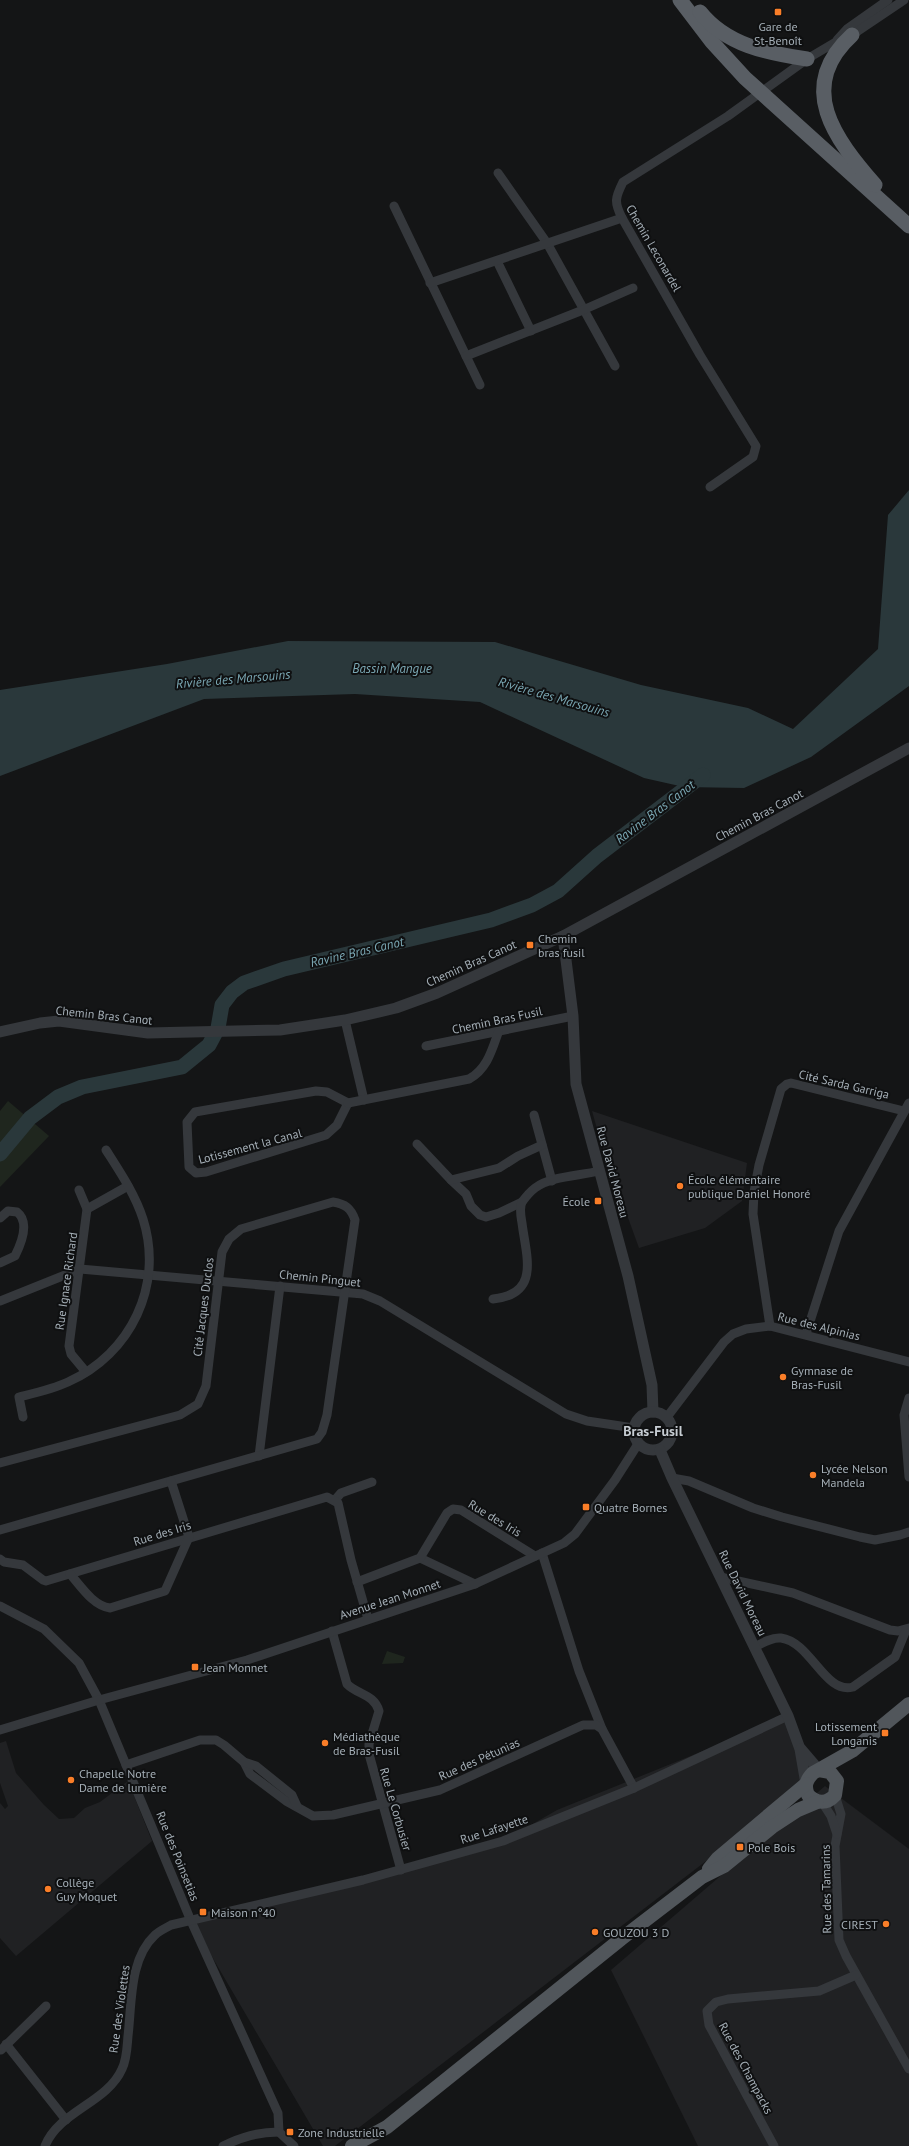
<svg xmlns="http://www.w3.org/2000/svg" width="909" height="2146" font-family="'PT Sans',sans-serif">
<style>
.built{fill:#202123}
.green{fill:#1f261e}
.water{fill:#2a383b}
.lines{fill:none;stroke-linecap:round;stroke-linejoin:round}
.river{stroke:#2a383b;stroke-width:15}
.minor{stroke:#35383c;stroke-width:9}
.tertiary{stroke:#35383c;stroke-width:11}
.primary{stroke:#51565b;stroke-width:14}
.trunk{stroke:#595e64;stroke-width:15}
.poi-dot{fill:#fa7e28;stroke:#0f1011;stroke-width:1.5}
.labels{text-anchor:middle;dominant-baseline:central;stroke-width:4;stroke-linejoin:round;paint-order:stroke}
.poi-label{font-size:12px;fill:#a5afb7;stroke:#0f1011;text-anchor:start}
.street-label{font-size:12px;fill:#a5afb7;stroke:#0f1011}
.water-label{font-size:13px;font-style:italic;fill:#7ba8b4;stroke:#0f1011}
.quarter-label{font-size:14px;font-weight:bold;fill:#c7cdd3;stroke:#0f1011}
</style>
<rect width="100%" height="100%" fill="#141516"/>
<g class="built">
<polygon points="592,1111 747,1163 742,1201 705,1228 639,1248 601,1143"/>
<polygon points="782,1719 822,1772 335,2146 323,2146 191,1921 503,1841 557,1810"/>
<polygon points="6,1741 16,1773 44,1805 59,1819 74,1818 85,1808 100,1802 128,1781 152,1841 16,1956 0,1938 0,1803 5,1809 8,1806 0,1783 0,1743"/>
<polygon points="825,1786 909,1849 909,2146 698,2146 611,1970"/>
</g>
<g class="green">
<polygon points="8,1101 49,1136 0,1187 0,1111"/>
<polygon points="387,1651 405,1657 403,1663 382,1664"/>
</g>
<polygon class="water" points="909,490 909,686 811,757 744,788 684,787 644,778 480,702 355,694 204,699 0,776 0,690 167,664 288,641 495,642 641,685 748,708 793,729 878,649 888,515"/>
<g class="lines">
<polyline class="river" points="0,1154 30,1118 58,1097 82,1087 182,1067 209,1045 218,1028 222,1005 232,992 244,983 284,969 491,920 532,905 558,891 597,856 703,775"/>
<g class="minor">
<polyline points="837,40 847,29 888,0"/>
<polyline points="498,173 547,243 615,366"/>
<polyline points="394,206 480,385"/>
<polyline points="497,261 531,331"/>
<polyline points="430,283 622,218"/>
<polyline points="466,356 583,310 633,288"/>
<path d="M710 487 753 457 756 446 700 355 622 218C614 202 615 198 623 182L728 116 807 59 834 43 852 35 904 0"/>
<polyline points="345,1020 364,1100"/>
<polyline points="426,1046 573,1016"/>
<polygon points="316,1091 327,1092 348,1103 337,1125 326,1135 206,1172 196,1173 189,1167 187,1122 195,1112"/>
<path d="M348 1103 469 1079C487 1069 492 1050 498 1033"/>
<polyline points="534,1115 552,1181"/>
<polyline points="417,1144 451,1180 466,1194 471,1206 480,1215 486,1217 499,1213 522,1202"/>
<polyline points="451,1180 499,1168 518,1156 542,1145"/>
<polyline points="79,1190 87,1209 69,1346 71,1354 86,1372"/>
<polyline points="87,1209 128,1186"/>
<path d="M0 1218 8 1211 17 1212C30 1222 21 1244 15 1256L0 1263"/>
<path d="M493 1299C541 1294 526 1256 522 1223 521 1217 519 1208 522 1202 525 1198 531 1191 535 1188 551 1176 579 1176 599 1171"/>
<polyline points="0,1301 80,1269 363,1294 380,1301 566,1414 587,1421 634,1428"/>
<polyline points="770,1326 753,1214 754,1192 759,1165 781,1089 787,1084 791,1083 904,1111"/>
<polyline points="806,1334 839,1231 909,1103"/>
<polyline points="909,1398 904,1415 909,1477"/>
<path d="M23 1417 19 1397C35 1393 53 1389 68 1382 131 1354 164 1285 143 1219 135 1194 120 1172 106 1150"/>
<polyline points="667,1417 724,1342 733,1334 746,1329 770,1326 909,1362"/>
<polyline points="259,1456 280,1286"/>
<path d="M0 1463 180 1415 198 1404 206 1386 222 1252 229 1239 241 1229 333 1202C345 1204 351 1208 355 1220L327 1415 322 1432 317 1439 0 1530"/>
<polyline points="672,1478 689,1481 753,1508 782,1517 860,1537 875,1540 900,1535 909,1532"/>
<polyline points="335,1500 341,1493 372,1482"/>
<polyline points="542,1553 579,1671 602,1729"/>
<polyline points="420,1558 475,1584"/>
<polyline points="0,1559 4,1562 23,1565 43,1580 46,1581 327,1497 338,1503 351,1560 368,1619"/>
<path d="M70 1574C80 1585 93 1606 110 1608L165 1591 189 1537 171 1481"/>
<polyline points="720,1577 793,1593 890,1630 898,1631 909,1628"/>
<polyline points="357,1582 420,1558 447,1513 453,1509 461,1510 535,1556"/>
<polyline points="0,1606 44,1629 79,1663 99,1700 191,1921 278,2113 279,2132 294,2146"/>
<path d="M332 1631 347 1684C358 1695 374 1694 379 1711L369 1744V1754L401 1870"/>
<path d="M755 1647C762 1643 772 1637 781 1638 811 1642 825 1695 853 1687L895 1657 906 1630"/>
<polyline points="0,1730 99,1700 247,1660 475,1584 564,1543 575,1534 615,1480 638,1444"/>
<polyline points="244,1762 250,1774 286,1801 313,1816 333,1815 440,1790 583,1725 596,1725 602,1729 634,1788"/>
<polyline points="126,1765 200,1740 216,1740 224,1745 244,1762 256,1766 292,1795 297,1806"/>
<polyline points="835,1795 841,1814 835,1846 839,1940 846,1956 909,2069"/>
<polyline points="822,1802 831,1816 837,1834"/>
<polyline points="6,2044 66,2120"/>
<polyline points="1,2050 46,2006"/>
<path d="M45 2146C59 2111 107 2103 122 2069 127 2059 127 2047 128 2036 132 2003 129 1959 155 1935 159 1931 166 1928 171 1925L363 1880 503 1841 634 1788 788 1716"/>
<path d="M223 2146C242 2137 258 2132 279 2132"/>
<polyline points="774,2146 709,2025 707,2011 716,2002 728,1999 819,1991 856,1975"/>
</g>
<g class="tertiary">
<polyline points="563,936 573,1016 576,1084 628,1276 652,1385 653,1412"/>
<polyline points="0,1032 40,1023 59,1021 148,1033 280,1030 345,1020 396,1008 437,993 563,936 909,748"/>
<circle cx="653" cy="1431" r="19"/>
<polyline points="660,1450 672,1478 788,1716 800,1749 806,1784"/>
<polyline points="801,1749 819,1770"/>
</g>
<g class="primary">
<path d="M819 1770 830 1772 837 1781 835 1795C827 1804 817 1804 808 1795 804 1786 806 1780 813 1773L852 1751 909 1704"/>
<polyline points="709,1869 718,1858 806,1784"/>
<polyline points="352,2146 387,2127 621,1939 702,1877 724,1866 772,1827 798,1810 817,1802"/>
</g>
<g class="trunk">
<polyline points="680,0 712,42 745,78 909,226"/>
<path d="M700 12C726 45 767 53 807 59"/>
<path d="M852 35C795 87 835 139 875 185"/>
</g>
</g>
<g class="poi-dot">
<rect x="774" y="8" width="8" height="8" rx="2"/>
<rect x="526" y="941" width="8" height="8" rx="2"/>
<circle cx="680" cy="1186" r="4"/>
<rect x="594" y="1197" width="8" height="8" rx="2"/>
<circle cx="783" cy="1377" r="4"/>
<circle cx="813" cy="1475" r="4"/>
<rect x="582" y="1503" width="8" height="8" rx="2"/>
<rect x="191" y="1663" width="8" height="8" rx="2"/>
<rect x="881" y="1729" width="8" height="8" rx="2"/>
<circle cx="325" cy="1743" r="4"/>
<circle cx="71" cy="1780" r="4"/>
<rect x="736" y="1843" width="8" height="8" rx="2"/>
<circle cx="48" cy="1889" r="4"/>
<rect x="199" y="1908" width="8" height="8" rx="2"/>
<circle cx="886" cy="1924" r="4"/>
<circle cx="595" cy="1932" r="4"/>
<rect x="286" y="2128" width="8" height="8" rx="2"/>
</g>
<g class="labels">
<g class="poi-label">
<text x="778" y="26" text-anchor="middle">Gare de<tspan x="778" dy="14">St-Benoît</tspan></text>
<text x="538" y="938">Chemin<tspan x="538" dy="14">bras fusil</tspan></text>
<text x="688" y="1179">École élémentaire<tspan x="688" dy="14">publique Daniel Honoré</tspan></text>
<text x="590" y="1201" text-anchor="end">École</text>
<text x="791" y="1370">Gymnase de<tspan x="791" dy="14">Bras-Fusil</tspan></text>
<text x="821" y="1468">Lycée Nelson<tspan x="821" dy="14">Mandela</tspan></text>
<text x="594" y="1507">Quatre Bornes</text>
<text x="203" y="1667">Jean Monnet</text>
<text x="877" y="1726" text-anchor="end">Lotissement<tspan x="877" dy="14">Longanis</tspan></text>
<text x="333" y="1736">Médiathèque<tspan x="333" dy="14">de Bras-Fusil</tspan></text>
<text x="79" y="1773">Chapelle Notre<tspan x="79" dy="14">Dame de lumière</tspan></text>
<text x="748" y="1847">Pole Bois</text>
<text x="56" y="1882">Collège<tspan x="56" dy="14">Guy Moquet</tspan></text>
<text x="211" y="1912">Maison n°40</text>
<text x="878" y="1924" text-anchor="end">CIREST</text>
<text x="603" y="1932">GOUZOU 3 D</text>
<text x="298" y="2132">Zone Industrielle</text>
</g>
<g class="street-label">
<text transform="translate(654 248) rotate(60)">Chemin Leconardel</text>
<text transform="translate(759 815) rotate(-28)">Chemin Bras Canot</text>
<text transform="translate(471 963) rotate(-24)">Chemin Bras Canot</text>
<text transform="translate(104 1015) rotate(6)">Chemin Bras Canot</text>
<text transform="translate(497 1020) rotate(-12)">Chemin Bras Fusil</text>
<text transform="translate(844 1084) rotate(13)">Cité Sarda Garriga</text>
<text transform="translate(250 1146) rotate(-15)">Lotissement la Canal</text>
<text transform="translate(613 1172) rotate(75)">Rue David Moreau</text>
<text transform="translate(320 1278) rotate(6)">Chemin Pinguet</text>
<text transform="translate(66 1281) rotate(-82)">Rue Ignace Richard</text>
<text transform="translate(203 1307) rotate(-83)">Cité Jacques Duclos</text>
<text transform="translate(819 1326) rotate(14)">Rue des Alpinias</text>
<text transform="translate(495 1518) rotate(31)">Rue des Iris</text>
<text transform="translate(162 1533) rotate(-17)">Rue des Iris</text>
<text transform="translate(743 1593) rotate(64)">Rue David Moreau</text>
<text transform="translate(390 1599) rotate(-18)">Avenue Jean Monnet</text>
<text transform="translate(479 1759) rotate(-24)">Rue des Pétunias</text>
<text transform="translate(396 1809) rotate(74)">Rue Le Corbusier</text>
<text transform="translate(494 1829) rotate(-18)">Rue Lafayette</text>
<text transform="translate(178 1856) rotate(68)">Rue des Poinsetias</text>
<text transform="translate(826 1889) rotate(-91)">Rue des Tamarins</text>
<text transform="translate(119 2009) rotate(-82)">Rue des Violettes</text>
<text transform="translate(746 2068) rotate(62)">Rue des Champacks</text>
</g>
<g class="water-label">
<text x="392" y="668">Bassin Mangue</text>
<text transform="translate(233 679) rotate(-5)">Rivière des Marsouins</text>
<text transform="translate(554 697) rotate(16)">Rivière des Marsouins</text>
<text transform="translate(655 812) rotate(-37)">Ravine Bras Canot</text>
<text transform="translate(357 952) rotate(-13)">Ravine Bras Canot</text>
</g>
<g class="quarter-label">
<text x="653" y="1431">Bras-Fusil</text>
</g>
</g>
</svg>
